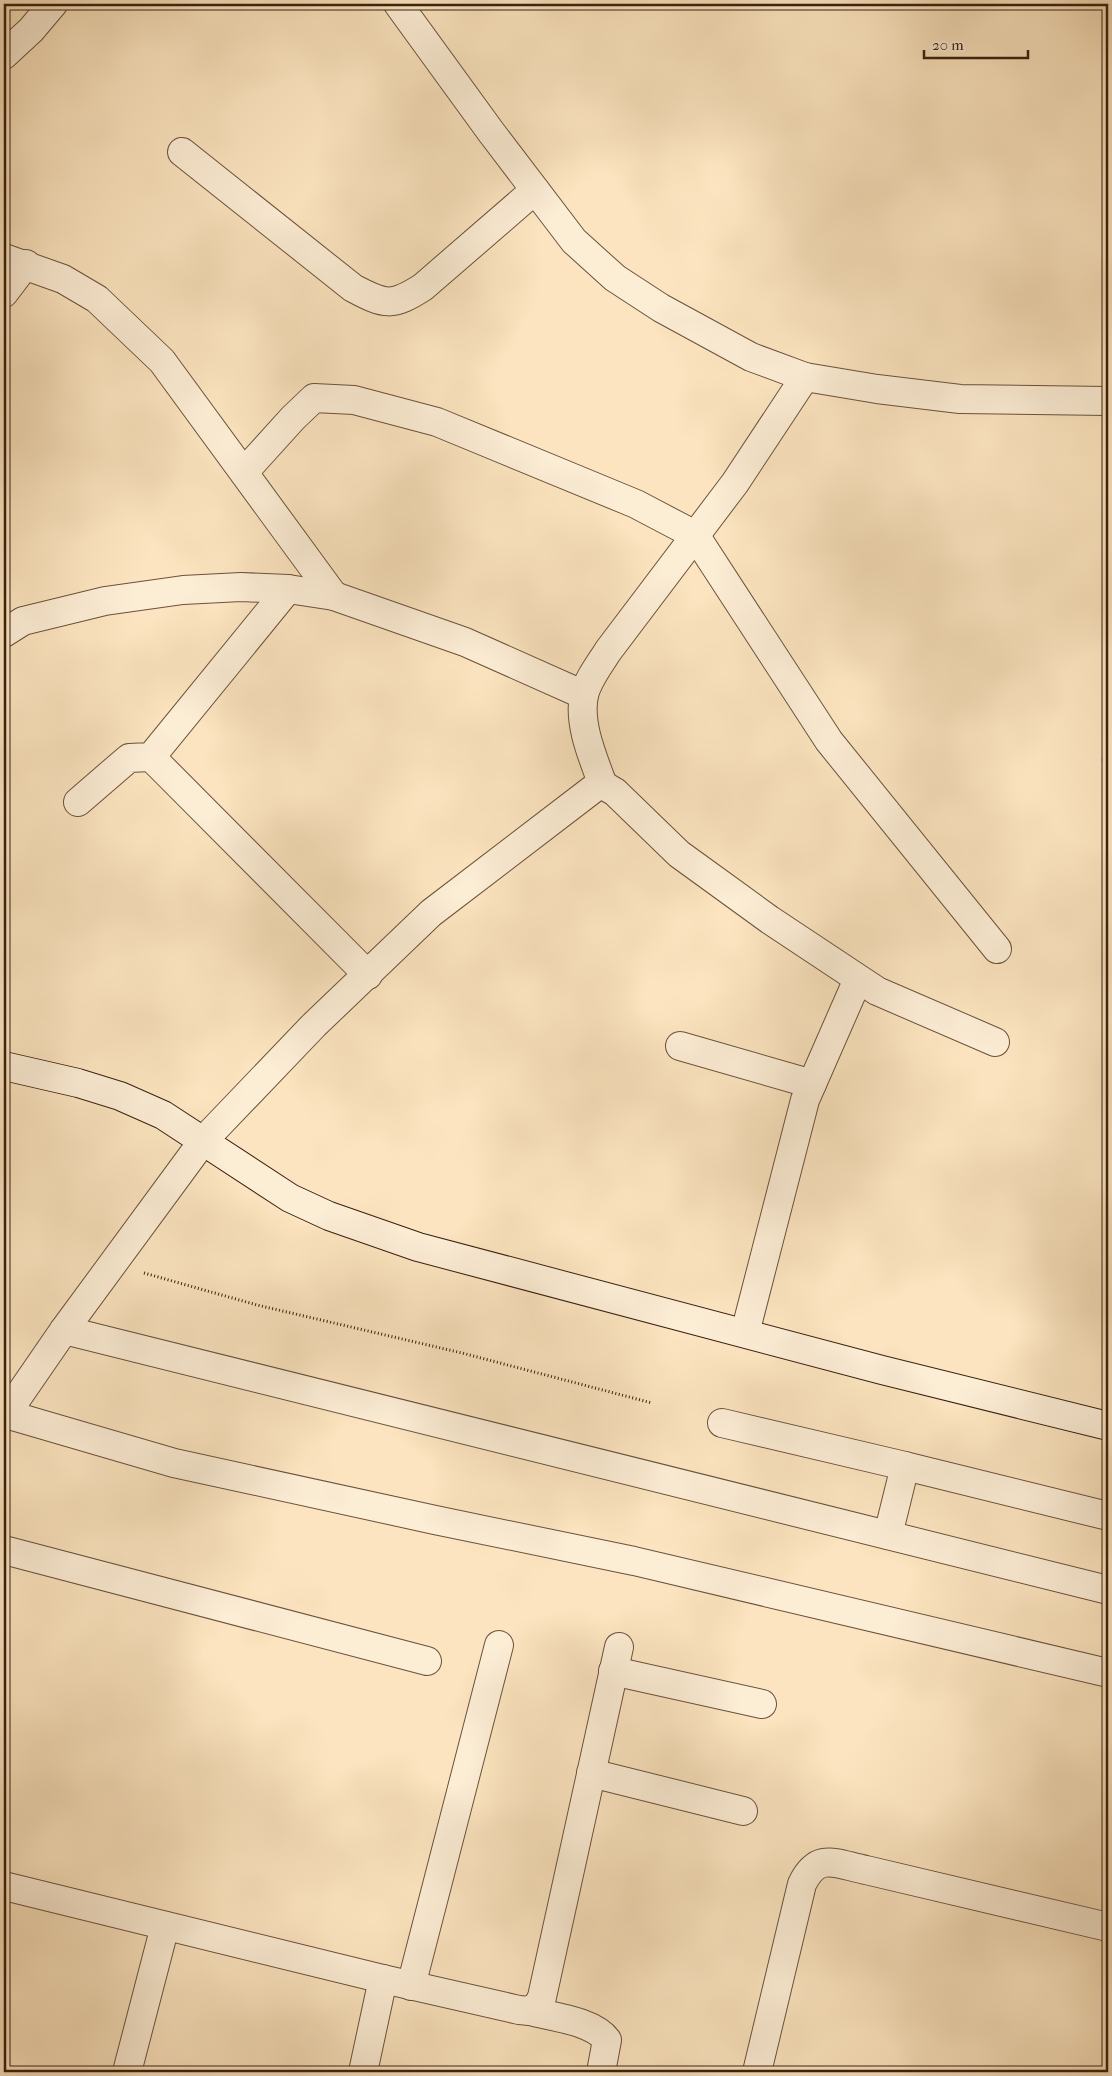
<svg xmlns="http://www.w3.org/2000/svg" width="1112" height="2076" font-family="'IM FELL French Canon',serif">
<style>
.water{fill:#a3bcbc;stroke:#797e77}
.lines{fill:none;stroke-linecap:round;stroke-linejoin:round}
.street-casing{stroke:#6a523b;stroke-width:30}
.secondary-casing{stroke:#39210f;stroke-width:30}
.path{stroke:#39210f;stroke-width:3;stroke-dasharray:1 2.5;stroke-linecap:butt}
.street{stroke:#fcedd5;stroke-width:28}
.secondary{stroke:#fcedd5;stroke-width:28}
</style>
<rect width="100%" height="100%" fill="#fbe4bf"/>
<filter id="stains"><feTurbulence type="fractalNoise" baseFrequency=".004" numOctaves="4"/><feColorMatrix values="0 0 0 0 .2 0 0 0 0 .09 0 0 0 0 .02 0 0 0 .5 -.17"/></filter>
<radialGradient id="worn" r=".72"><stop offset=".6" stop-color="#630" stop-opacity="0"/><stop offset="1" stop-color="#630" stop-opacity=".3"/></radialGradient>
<polygon class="water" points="1108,733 1108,788 1102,760"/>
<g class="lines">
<g class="street-casing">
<g id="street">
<polyline points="398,4 491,132 574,241 615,278 661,308 751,357 805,377 877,389 960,399 1108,401"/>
<polyline points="4,55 31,30 53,4"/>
<path d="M182 152 353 288C385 305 392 307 423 287L535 190"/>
<polyline points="4,258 63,279 97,299 162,361 334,596"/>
<polyline points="4,293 26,264"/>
<polyline points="245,471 293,418 314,398 354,400 437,422 636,504 695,535 829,741 997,949"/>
<polyline points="4,633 23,621 105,601 183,590 241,587 288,589 334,596 465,642 584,695"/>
<polyline points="151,757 368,975"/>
<path d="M603 785C593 758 578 724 584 695 588 679 600 664 608 651L735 483 805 377"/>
<polyline points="78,802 129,758 151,757 288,589"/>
<polyline points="680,1046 812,1084"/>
<polyline points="64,1330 1108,1590"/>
<polyline points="745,1333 805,1100 858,979"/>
<polyline points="6,1414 174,1463 435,1520 634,1561 1108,1673"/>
<polyline points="4,1417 64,1330 203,1141 314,1025 431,913 597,786 603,785 615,792 679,854 770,920 877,991 995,1042"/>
<polyline points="722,1423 905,1466"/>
<polyline points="888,1535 905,1466 1108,1516"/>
<polyline points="4,1550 427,1661"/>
<polyline points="613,1671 762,1704"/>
<polyline points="591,1773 743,1811"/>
<polyline points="4,1886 383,1979 519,2010 530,2011 538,2005 542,1997 619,1647"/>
<polyline points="411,1986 499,1645"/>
<path d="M530 2011C553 2017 593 2021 607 2040L601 2072"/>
<polyline points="127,2072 165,1926"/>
<polyline points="363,2072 383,1979"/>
<path d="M757 2072 802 1884C818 1851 836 1864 866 1870L1108 1927"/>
</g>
</g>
<g class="secondary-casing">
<polyline id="secondary" points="4,1066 78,1083 120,1096 163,1115 290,1198 329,1216 418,1247 882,1370 1108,1426"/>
</g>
<polyline class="path" points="144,1273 257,1305 462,1353 652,1403"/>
<use href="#street" class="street"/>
<use href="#secondary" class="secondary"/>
</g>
<rect width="1112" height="2076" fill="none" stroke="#fbe4bf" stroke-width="20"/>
<rect x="5" y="5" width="1102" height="2066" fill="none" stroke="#39210f" stroke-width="2.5"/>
<rect x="10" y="10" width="1092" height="2056" fill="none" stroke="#39210f"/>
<path d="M924 50v8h104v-8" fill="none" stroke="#39210f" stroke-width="2.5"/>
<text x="932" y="50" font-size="15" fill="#39210f" stroke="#fcedd5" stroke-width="4" paint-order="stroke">20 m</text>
<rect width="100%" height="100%" filter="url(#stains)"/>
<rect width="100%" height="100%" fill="url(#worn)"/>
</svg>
